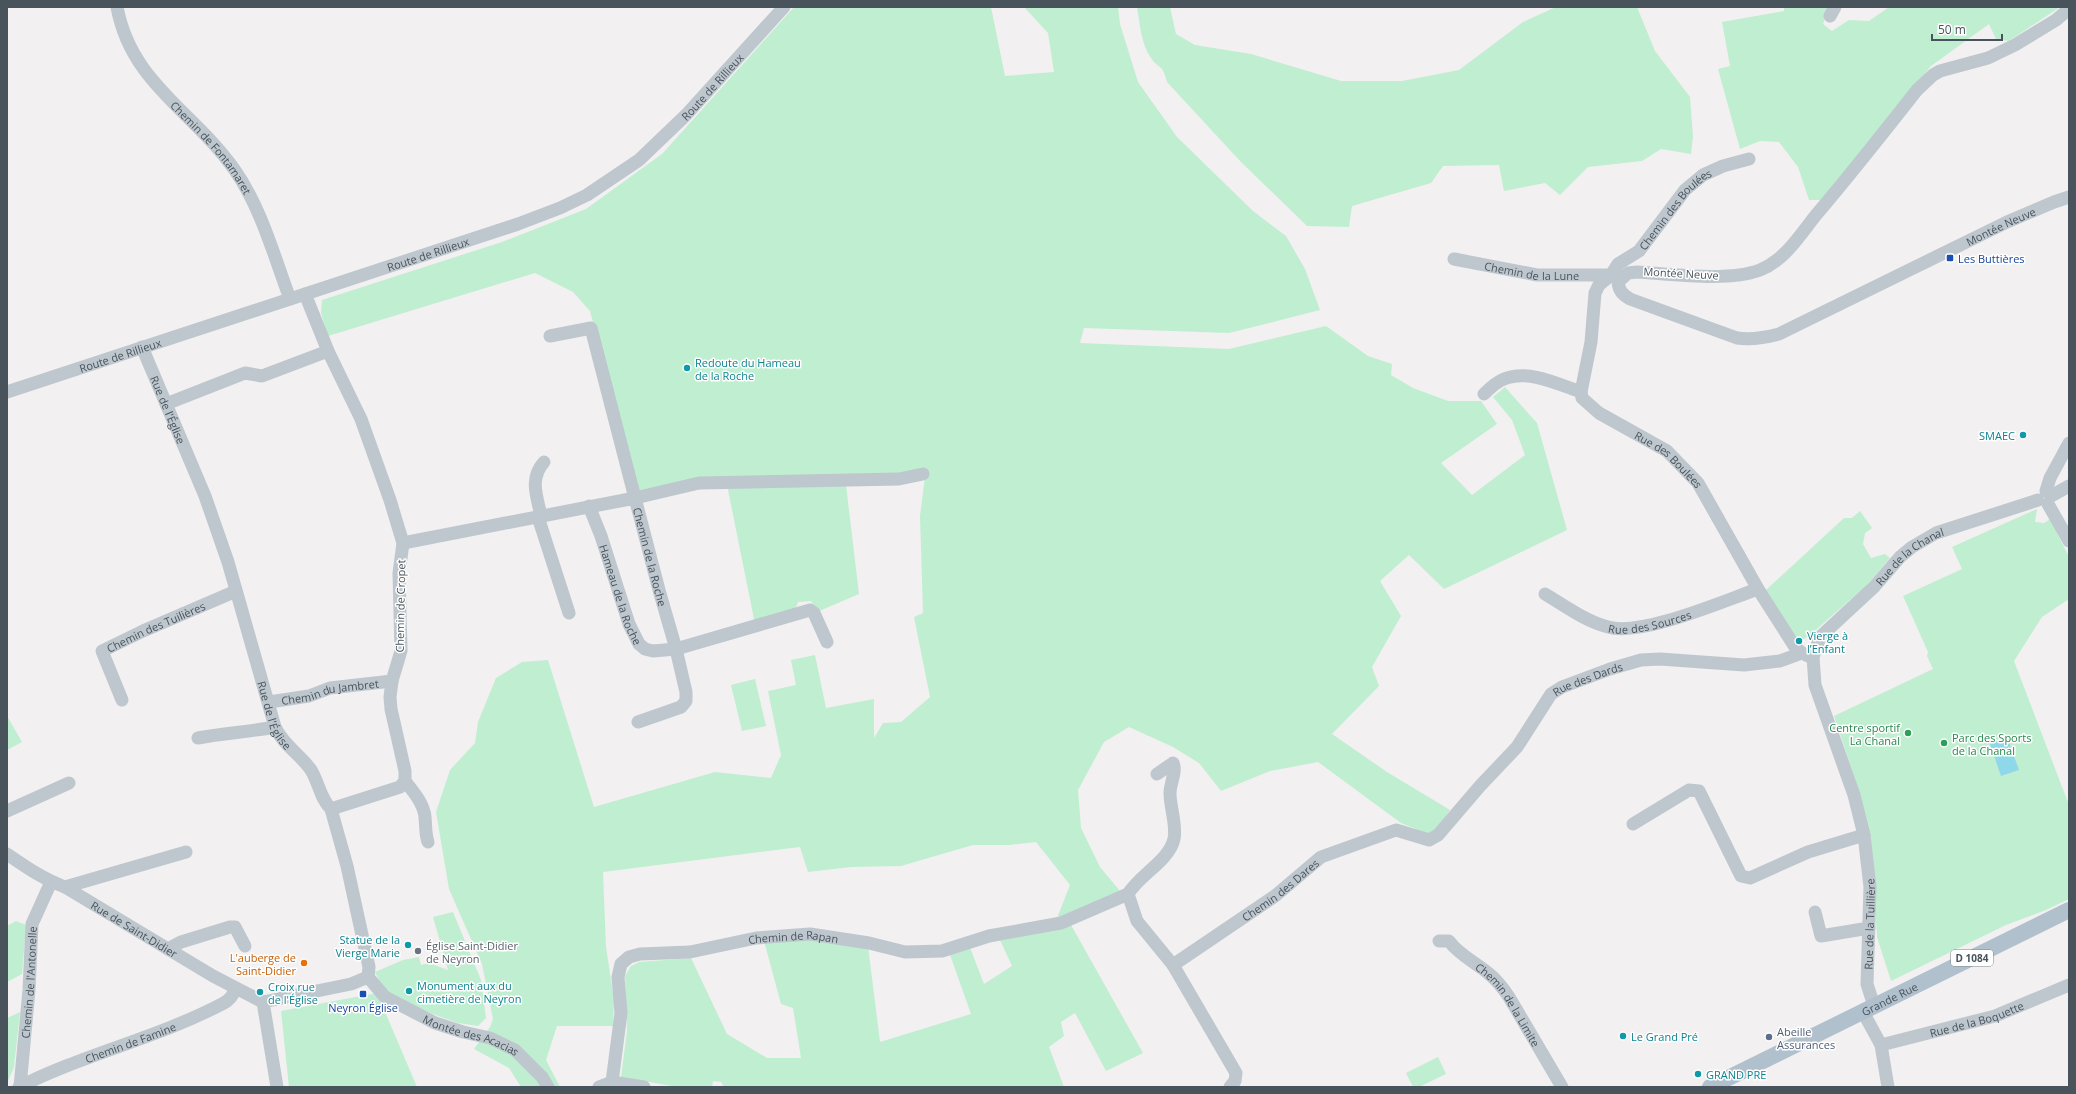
<svg xmlns="http://www.w3.org/2000/svg" width="2076" height="1094" font-family="'Open Sans',sans-serif">
<style>
.green{fill:#c0eed1}
.water{fill:#8ed8e9}
.lines{fill:none;stroke-linecap:round;stroke-linejoin:round}
.minor{stroke:#bec7ce;stroke-width:13}
.major{stroke:#b0c0cd;stroke-width:16}
.transit-dot{fill:#1a4fb4;stroke:#fff;stroke-width:1.5}
.culture-dot{fill:#0f9aa8;stroke:#fff;stroke-width:1.5}
.leisure-dot{fill:#2e9e5b;stroke:#fff;stroke-width:1.5}
.worship-dot{fill:#6b7280;stroke:#fff;stroke-width:1.5}
.food-dot{fill:#e8710a;stroke:#fff;stroke-width:1.5}
.service-dot{fill:#5c6f8a;stroke:#fff;stroke-width:1.5}
.labels{text-anchor:middle;dominant-baseline:central;stroke-width:3;stroke-linejoin:round;paint-order:stroke}
.shield{fill:#fff;stroke:#7f878d;stroke-width:1}
.shield-label{font-size:10px;font-weight:bold;fill:#48535c}
.street-label{font-size:11px;fill:#48535c;stroke:#fff}
.transit-label{font-size:11px;fill:#164399;stroke:#fff;text-anchor:start}
.culture-label{font-size:11px;fill:#0d838f;stroke:#fff;text-anchor:start}
.leisure-label{font-size:11px;fill:#27864d;stroke:#fff;text-anchor:end}
.worship-label{font-size:11px;fill:#5b616d;stroke:#fff;text-anchor:start}
.food-label{font-size:11px;fill:#c56008;stroke:#fff;text-anchor:end}
.service-label{font-size:11px;fill:#4e5e75;stroke:#fff;text-anchor:start}
</style>
<rect width="100%" height="100%" fill="#f2f0f0"/>
<g class="green">
<polygon points="794,7 991,7 1005,76 1054,72 1048,33 1024,7 1118,7 1120,24 1138,82 1177,137 1253,211 1286,236 1305,269 1320,310 1229,333 1084,328 1080,343 1229,349 1326,326 1368,356 1392,364 1391,375 1413,388 1448,401 1481,401 1497,424 1441,463 1472,495 1525,455 1512,420 1493,397 1505,387 1537,423 1567,530 1444,589 1409,555 1380,581 1401,616 1372,667 1379,686 1332,734 1387,772 1450,810 1432,836 1401,823 1318,762 1270,771 1221,791 1199,763 1173,747 1129,727 1104,742 1078,790 1081,828 1100,867 1120,891 1057,918 1070,885 1036,842 1009,845 973,845 901,866 851,867 808,872 800,847 603,872 606,947 614,1000 613,1026 557,1026 546,1060 560,1087 521,1087 509,1068 474,1049 490,1027 493,1019 482,964 449,889 436,812 450,770 475,743 478,722 496,678 522,662 548,660 594,807 715,772 771,778 781,755 768,691 796,685 791,660 815,655 826,708 874,699 874,738 883,723 901,722 930,697 914,617 923,613 920,516 925,477 916,473 638,494 590,311 573,292 535,273 328,336 321,313 322,300 502,242 586,209 662,154"/>
<path d="M1137 7H1170L1176 34 1195 45 1251 54 1341 81H1402L1459 70 1523 22 1556 7H1637L1655 51 1690 97 1693 136 1691 154 1661 149 1642 161 1588 167 1560 195 1545 183 1504 191 1499 165 1443 166 1431 183 1352 206 1349 227 1307 226 1241 162 1167 82C1162 62 1160 71 1151 58 1141 44 1140 24 1137 7Z"/>
<polygon points="1784,7 1829,7 1823,24 1832,31 1849,20 1869,21 1889,7 2060,7 2009,41 1996,39 1989,24 1931,66 1822,200 1809,200 1798,167 1779,142 1760,141 1740,149 1718,69 1730,66 1722,22 1784,11"/>
<polygon points="727,485 846,485 859,594 817,612 811,601 798,602 794,613 755,624"/>
<polygon points="2037,509 2035,522 2044,523 2050,519 2069,557 2069,599 2042,617 2014,661 2069,805 2069,899 2046,910 2006,925 1891,981 1877,937 1875,903 1861,797 1834,716 1933,669 1927,656 1928,652 1903,596 1962,569 1952,547"/>
<polygon points="1860,511 1872,528 1865,533 1863,544 1871,558 1885,554 1890,558 1867,585 1810,635 1801,641 1797,641 1766,590 1844,518 1852,518"/>
<polygon points="755,679 766,726 742,731 731,685"/>
<polygon points="7,716 22,742 7,750"/>
<polygon points="453,912 481,980 486,1018 478,1026 458,1023 413,1007 384,990 375,972 403,960 419,957 421,965 429,963 448,970 433,917"/>
<polygon points="16,921 26,925 22,974 7,982 7,926"/>
<polygon points="1071,925 1143,1053 1106,1071 1075,1013 1061,1022 1064,1036 1049,1047 1064,1087 724,1087 721,1082 713,1081 712,1087 678,1087 621,1077 627,1031 625,976 631,966 639,962 691,958 727,1034 767,1058 801,1058 793,1008 781,1004 764,941 812,938 868,946 880,1042 971,1014 949,952 969,945 984,984 1012,966 1000,940 1054,931"/>
<polygon points="377,993 417,1087 289,1087 281,1011"/>
<polygon points="20,1012 14,1067 7,1083 7,1018"/>
<polygon points="1438,1057 1446,1074 1419,1087 1413,1087 1406,1073"/>
</g>
<polygon class="water" points="2007,737 2019,770 2001,776 1990,744"/>
<g class="lines">
<g class="minor">
<path id="s1" d="M117 7C131 83 193 111 234 169 261 207 274 256 290 299"/>
<path id="s2" d="M2069 9 2056 20 2015 45 1988 58 1940 71 1933 75 1917 90C1884 132 1851 174 1816 215 1800 235 1785 260 1760 270 1729 282 1671 274 1637 272L1628 273 1618 282C1619 291 1622 294 1630 299L1737 338C1752 340 1764 338 1779 334L2007 222 2054 202 2069 197"/>
<polyline points="1830,16 1835,7"/>
<path id="s3" d="M1454 259 1537 275H1611L1618 264 1639 251 1685 190 1703 175 1723 166 1749 159"/>
<path id="s4" d="M1622 276 1611 275 1599 285 1595 293 1591 342 1581 392 1582 398 1599 413 1667 451 1698 483 1758 589 1795 647 1802 653 1808 656"/>
<polyline points="305,294 328,351 361,419 390,500 403,543 399,573 401,651 392,681 390,697 391,709 405,771 405,781 400,787 331,809"/>
<polyline points="550,336 591,328 635,498 699,483 899,479 923,474"/>
<path id="s5" d="M142 347 205 496 228 562 275 727C283 745 300 754 311 770 319 783 320 798 331 809L347 866 369 967 368 977"/>
<path id="s6" d="M7 392 518 224 560 208 587 195 639 160 686 115 784 7"/>
<path d="M1484 394C1490 388 1496 382 1504 379 1528 369 1558 384 1581 392"/>
<polyline points="166,404 245,373 262,376 328,351"/>
<polyline points="2046,491 2050,478 2069,443"/>
<polyline points="2051,496 2069,486"/>
<polyline points="2048,504 2069,541"/>
<path id="s7" d="M589 506 601 536 629 624 639 644 645 649 653 651 676 649 810 610 814 613 827 642"/>
<path d="M541 516C537 496 529 479 544 462"/>
<polyline points="538,517 569,613"/>
<path id="s8" d="M403 543 635 498 659 590 676 649 686 692V701L681 707 638 722"/>
<path id="s9" d="M1545 594C1565 606 1585 621 1608 627 1641 637 1723 601 1758 589"/>
<path id="s10" d="M122 700 102 651 143 631 236 591"/>
<path id="s11" d="M269 702 309 696 330 688 392 681"/>
<path d="M198 738C224 733 249 732 275 727"/>
<path d="M405 781C413 791 424 804 425 817 426 826 425 833 428 842"/>
<polyline points="7,811 69,783"/>
<polyline points="1633,824 1689,790 1699,791 1741,876 1750,878 1808,852 1864,835"/>
<path id="s12" d="M7 854C26 867 43 879 65 887L213 976 263 1002"/>
<polyline points="65,887 186,852"/>
<path d="M1128 894C1139 875 1169 861 1174 839 1177 825 1170 808 1170 793 1170 783 1177 772 1173 763L1157 774"/>
<polyline points="1815,912 1821,936 1869,928"/>
<path id="s13" d="M1439 941H1449C1459 955 1475 962 1488 973 1497 980 1503 988 1509 997L1562 1087"/>
<polyline points="168,949 181,942 230,927 235,927 245,946"/>
<path id="s14" d="M1173 965 1275 896 1321 857 1396 830 1429 840 1438 835 1480 786 1517 747 1551 694 1562 687 1610 669 1641 660 1660 659 1744 665 1780 661 1802 653"/>
<path id="s15" d="M368 977 385 997 435 1023 463 1032 490 1038 515 1050 542 1077 548 1087"/>
<polyline points="263,1002 351,984 368,977"/>
<polyline points="263,1002 277,1087"/>
<path id="s16" d="M1874 1006 1867 984 1870 887 1864 835 1854 795 1815 685 1813 657 1820 637 1874 587 1900 557 1912 547 1936 533 2038 500"/>
<polyline points="1863,1012 1881,1045 1888,1087"/>
<path id="s17" d="M1881 1045 1995 1016 2069 985"/>
<path id="s18" d="M612 1082 621 1013 618 977 621 964 629 957 640 954 690 952 756 938 810 934 869 943 905 952 942 951 989 936 1061 923 1128 894 1137 921 1173 965 1236 1073 1235 1081 1230 1087"/>
<path id="s19" d="M19 1087C84 1054 157 1038 222 1004 229 1001 232 996 236 989"/>
<path id="s20" d="M20 1087 29 990 32 924 51 882"/>
<polyline points="599,1087 612,1082 644,1087"/>
</g>
<path class="major" id="s21" d="M1710 1087 2069 910"/>
</g>
<g class="transit-dot">
<rect x="1946" y="254" width="8" height="8" rx="2"/>
<rect x="359" y="990" width="8" height="8" rx="2"/>
</g>
<g class="culture-dot">
<circle cx="687" cy="368" r="4"/>
<circle cx="2023" cy="435" r="4"/>
<circle cx="1799" cy="641" r="4"/>
<circle cx="408" cy="945" r="4"/>
<circle cx="409" cy="991" r="4"/>
<circle cx="260" cy="992" r="4"/>
<circle cx="1623" cy="1036" r="4"/>
<circle cx="1698" cy="1074" r="4"/>
</g>
<g class="leisure-dot">
<circle cx="1908" cy="733" r="4"/>
<circle cx="1944" cy="743" r="4"/>
</g>
<circle class="worship-dot" cx="418" cy="951" r="4"/>
<circle class="food-dot" cx="304" cy="963" r="4"/>
<circle class="service-dot" cx="1769" cy="1037" r="4"/>
<g class="labels">
<rect class="shield" x="1951" y="950" width="42" height="16" rx="3"/>
<g class="shield-label">
<text x="1972" y="958">D 1084</text>
</g>
<g class="street-label">
<text stroke="none"><textPath href="#s6" startOffset="779">Route de Rillieux</textPath></text>
<text stroke="none"><textPath href="#s1" startOffset="172">Chemin de Fontamaret</textPath></text>
<text stroke="none"><textPath href="#s3" startOffset="252">Chemin des Boulées</textPath></text>
<text stroke="none"><textPath href="#s2" startOffset="986">Montée Neuve</textPath></text>
<text stroke="none"><textPath href="#s6" startOffset="443">Route de Rillieux</textPath></text>
<text stroke="none"><textPath href="#s3" startOffset="79">Chemin de la Lune</textPath></text>
<text transform="translate(1681 273) rotate(3)">Montée Neuve</text>
<text stroke="none"><textPath href="#s6" startOffset="119">Route de Rillieux</textPath></text>
<text stroke="none"><textPath href="#s5" startOffset="68">Rue de l'Église</textPath></text>
<text stroke="none"><textPath href="#s4" startOffset="249">Rue des Boulées</textPath></text>
<text stroke="none"><textPath href="#s8" startOffset="297">Chemin de la Roche</textPath></text>
<text stroke="none"><textPath href="#s16" startOffset="501">Rue de la Chanal</textPath></text>
<text stroke="none"><textPath href="#s7" startOffset="94">Hameau de la Roche</textPath></text>
<text transform="translate(400 606) rotate(-89)">Chemin de Cropet</text>
<text stroke="none"><textPath href="#s9" startOffset="114">Rue des Sources</textPath></text>
<text stroke="none"><textPath href="#s10" startOffset="112">Chemin des Tuilières</textPath></text>
<text stroke="none"><textPath href="#s14" startOffset="529">Rue des Dards</textPath></text>
<text stroke="none"><textPath href="#s11" startOffset="62">Chemin du Jambret</textPath></text>
<text stroke="none"><textPath href="#s5" startOffset="392">Rue de l'Église</textPath></text>
<text stroke="none"><textPath href="#s14" startOffset="131">Chemin des Dares</textPath></text>
<text stroke="none"><textPath href="#s16" startOffset="83">Rue de la Tuillière</textPath></text>
<text stroke="none"><textPath href="#s12" startOffset="148">Rue de Saint-Didier</textPath></text>
<text stroke="none"><textPath href="#s18" startOffset="296">Chemin de Rapan</textPath></text>
<text stroke="none"><textPath href="#s20" startOffset="105">Chemin de l'Antonelle</textPath></text>
<text stroke="none"><textPath href="#s21" startOffset="200">Grande Rue</textPath></text>
<text stroke="none"><textPath href="#s13" startOffset="98">Chemin de la Limite</textPath></text>
<text stroke="none"><textPath href="#s17" startOffset="99">Rue de la Boquette</textPath></text>
<text stroke="none"><textPath href="#s15" startOffset="121">Montée des Acacias</textPath></text>
<text stroke="none"><textPath href="#s19" startOffset="120">Chemin de Famine</textPath></text>
</g>
<g class="transit-label">
<text x="1958" y="258">Les Buttières</text>
<text x="363" y="1007" text-anchor="middle">Neyron Église</text>
</g>
<g class="culture-label">
<text x="695" y="362">Redoute du Hameau<tspan x="695" dy="13">de la Roche</tspan></text>
<text x="2015" y="435" text-anchor="end">SMAEC</text>
<text x="1807" y="635">Vierge à<tspan x="1807" dy="13">l’Enfant</tspan></text>
<text x="400" y="939" text-anchor="end">Statue de la<tspan x="400" dy="13">Vierge Marie</tspan></text>
<text x="417" y="985">Monument aux du<tspan x="417" dy="13">cimetière de Neyron</tspan></text>
<text x="268" y="986">Croix rue<tspan x="268" dy="13">de l'Église</tspan></text>
<text x="1631" y="1036">Le Grand Pré</text>
<text x="1706" y="1074">GRAND PRE</text>
</g>
<g class="leisure-label">
<text x="1900" y="727">Centre sportif<tspan x="1900" dy="13">La Chanal</tspan></text>
<text x="1952" y="737" text-anchor="start">Parc des Sports<tspan x="1952" dy="13">de la Chanal</tspan></text>
</g>
<g class="worship-label">
<text x="426" y="945">Église Saint-Didier<tspan x="426" dy="13">de Neyron</tspan></text>
</g>
<g class="food-label">
<text x="296" y="957">L'auberge de<tspan x="296" dy="13">Saint-Didier</tspan></text>
</g>
<g class="service-label">
<text x="1777" y="1031">Abeille<tspan x="1777" dy="13">Assurances</tspan></text>
</g>
</g>
<rect width="2076" height="1094" fill="none" stroke="#48535c" stroke-width="16"/>
<path d="M1932 34v6h70v-6" fill="none" stroke="#48535c" stroke-width="2"/>
<text x="1938" y="34" font-size="12" fill="#48535c" stroke="#ffffff" stroke-width="3" paint-order="stroke">50 m</text>
</svg>
